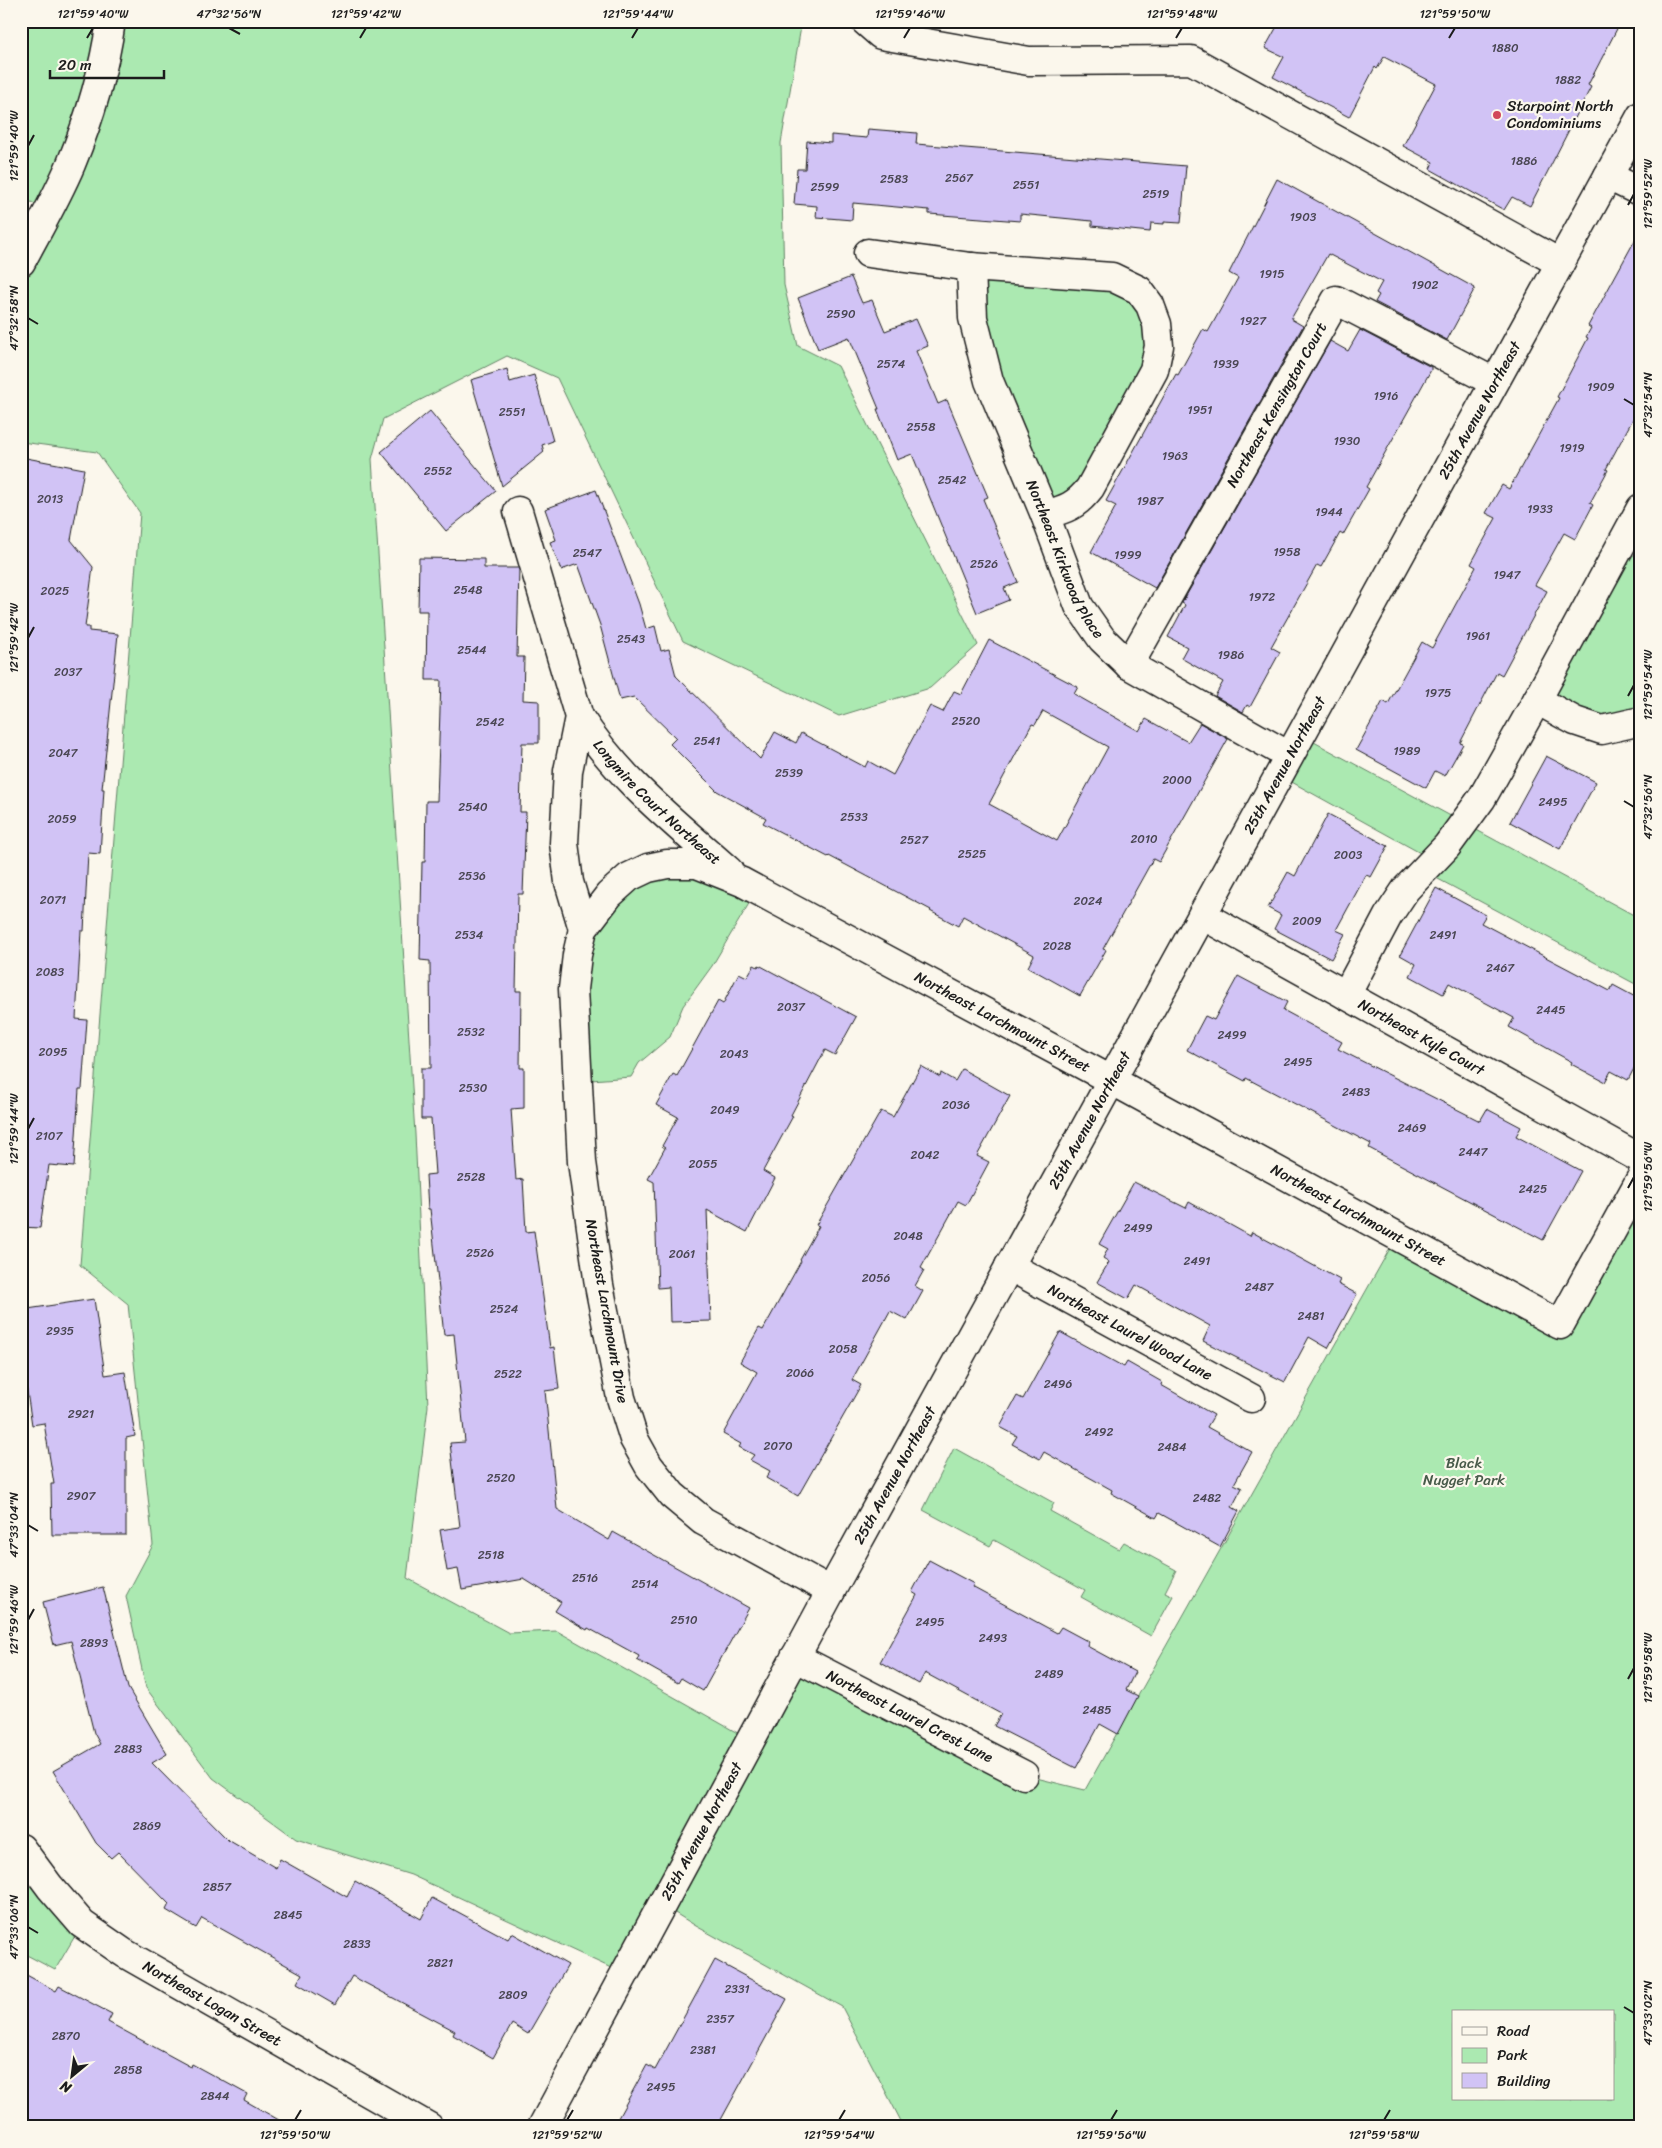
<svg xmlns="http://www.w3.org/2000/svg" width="1662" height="2148" font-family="Sriracha,sans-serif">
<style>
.green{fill:#abe9b1;stroke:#648266;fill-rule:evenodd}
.building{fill:#d1c3f5;stroke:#1c1c1c;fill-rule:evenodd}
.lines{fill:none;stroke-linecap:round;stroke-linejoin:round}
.minor-casing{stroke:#1c1c1c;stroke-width:31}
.minor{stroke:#fbf7ec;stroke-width:28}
.ticks{fill:none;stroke:#1c1c1c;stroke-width:2}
.poi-dot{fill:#d1495b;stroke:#fbf7ec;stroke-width:2}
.labels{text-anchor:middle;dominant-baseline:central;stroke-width:4.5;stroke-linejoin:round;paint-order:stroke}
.number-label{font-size:12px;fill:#494652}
.poi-label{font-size:15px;fill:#1c1c1c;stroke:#fbf7ec;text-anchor:start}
.street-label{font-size:15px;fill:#1c1c1c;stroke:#fbf7ec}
.park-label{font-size:15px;fill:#475a49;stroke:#fbf7ec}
.neatline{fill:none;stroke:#1c1c1c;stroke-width:2}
.ticks-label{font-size:12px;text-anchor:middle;fill:#1c1c1c}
</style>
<rect width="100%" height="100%" fill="#fbf7ec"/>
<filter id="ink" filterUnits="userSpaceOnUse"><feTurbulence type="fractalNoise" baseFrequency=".02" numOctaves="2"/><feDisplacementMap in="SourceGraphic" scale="10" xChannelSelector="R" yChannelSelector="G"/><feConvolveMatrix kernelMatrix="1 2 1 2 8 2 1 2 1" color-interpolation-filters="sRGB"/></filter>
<g filter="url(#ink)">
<g class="green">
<path d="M21 21H802L781 143 784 285 798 346 838 366 978 645 930 688 839 716 683 641 557 378 507 356 383 419 372 459 415 1134 428 1406 407 1578 509 1633 557 1631 750 1740 795 1657 1024 1775 1085 1790 1397 1236 1560 1325 1641 1178V2127H904L842 2007 696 1926 662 1905 624 1974 411 1875 296 1839 213 1778 146 1688 126 1596 153 1545 128 1304 80 1265 140 513 97 452 21 442V262L47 210 21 197ZM1453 2012H1613V2099H1453Z"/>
<polygon points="971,267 1139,290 1159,346 1090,488 1045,515 989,381"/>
<polygon points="1621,547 1641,560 1641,721 1628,725 1537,700"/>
<polygon points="1301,735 1641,919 1641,987 1423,871 1433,860 1279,775"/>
<polygon points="648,868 757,890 712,966 683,1006 670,1037 639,1063 631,1077 578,1081 577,955"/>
<polygon points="954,1448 1054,1503 1050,1511 1119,1549 1124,1542 1176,1570 1165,1592 1173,1596 1151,1636 1081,1597 1085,1590 994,1540 990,1546 923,1510"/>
<polygon points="21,1848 82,1924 55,1970 21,1952"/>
</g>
<g class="building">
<polygon points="1280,21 1621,21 1588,85 1591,87 1530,206 1512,197 1504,210 1430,169 1433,162 1403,146 1436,84 1384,57 1377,69 1375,67 1349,117 1273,77 1284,57 1265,48"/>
<polygon points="868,129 917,133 916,144 1186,166 1181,223 1164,222 1164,224 1151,223 1150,232 1092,226 1092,221 1020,214 1020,221 929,214 929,210 853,203 852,220 816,217 817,206 794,204 797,169 805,169 807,141 831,143 831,135 867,138"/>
<polygon points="1277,179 1475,288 1447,340 1375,302 1379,295 1376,293 1382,282 1328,254 1291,319 1303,326 1155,588 1091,552 1116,506 1106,501 1176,374 1178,375 1203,329 1208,332 1238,278 1229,273"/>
<polygon points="1641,229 1641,404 1606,469 1608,470 1590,503 1593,505 1575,539 1564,533 1535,585 1547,591 1502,675 1497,672 1460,743 1463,744 1445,776 1435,771 1426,788 1356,750 1383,701 1388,704 1422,642 1432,648 1476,567 1471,564 1496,518 1486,513 1502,485 1509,489 1559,398 1557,397 1588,338 1586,337 1591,328 1588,326"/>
<polygon points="851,277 862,303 872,300 885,331 916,319 928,346 916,351 938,404 947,400 988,497 983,499 1018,582 1004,588 1009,600 977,613 912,454 897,460 877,409 879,409 849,337 818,349 798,298"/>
<polygon points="1360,330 1431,367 1431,370 1366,487 1369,489 1343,535 1340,533 1321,567 1317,565 1271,647 1280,652 1250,707 1247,705 1243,712 1215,696 1223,682 1181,658 1187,647 1168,637 1185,605 1182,603 1330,341 1348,351"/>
<polygon points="507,369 510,382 534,375 553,441 542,445 544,452 502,486 471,380"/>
<polygon points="430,411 496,491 446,531 381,452"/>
<polygon points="21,457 84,469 71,540 93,567 85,627 89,627 89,631 118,634 102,789 104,789 100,854 88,853 84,931 81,931 76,1019 87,1020 82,1089 79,1089 74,1167 49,1165 40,1228 21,1227 21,653 25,615 21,615"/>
<path d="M596 490 639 604 646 629 655 626 661 651 669 649 676 676 760 759 775 732 796 743 801 733 865 767 868 761 893 775 930 706 943 712 954 691 961 694 989 640 1078 687 1074 694 1139 731 1146 719 1188 742 1200 723 1228 739 1159 862 1153 859 1103 949 1106 950 1080 996 1028 967 1034 955 963 916 958 926 930 911 931 910 829 856 828 857 763 823 766 818 717 791 670 744 676 738 634 697 620 700 600 625 578 564 561 570 550 542 556 540 545 509ZM1043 711 1108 747 1057 841 989 804 1032 724 1035 725Z"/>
<polygon points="419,558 484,559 484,568 519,568 517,657 524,657 523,700 539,701 539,743 522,743 520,812 526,812 523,894 518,894 516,991 521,991 520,1068 524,1068 524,1108 511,1109 516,1180 523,1179 526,1232 534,1231 550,1348 554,1347 559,1389 545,1391 557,1509 609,1540 613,1532 749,1608 703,1691 681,1678 678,1683 637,1660 639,1656 588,1628 587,1630 555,1611 561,1602 524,1579 462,1590 458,1569 447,1571 440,1530 460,1527 450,1443 465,1442 454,1334 444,1335 430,1209 428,1209 426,1175 435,1174 431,1119 421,1119 421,1068 431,1068 430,961 420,960 422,862 425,862 426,801 437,801 441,680 426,680 427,611 418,611"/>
<polygon points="1546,756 1596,782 1560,849 1510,822"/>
<polygon points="1328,814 1388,846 1371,877 1366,875 1336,930 1345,934 1331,959 1274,929 1281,915 1268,908 1288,872 1295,876"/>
<polygon points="1436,888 1486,915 1481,923 1610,991 1613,985 1641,1000 1641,1055 1628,1080 1611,1071 1605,1082 1571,1064 1572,1062 1509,1027 1514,1018 1449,983 1443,994 1410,976 1416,964 1400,955"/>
<polygon points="754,965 758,967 759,965 856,1017 835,1055 825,1050 791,1115 793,1116 763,1171 775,1178 747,1232 707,1210 711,1321 670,1322 669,1287 658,1288 654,1182 648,1179 665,1148 662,1146 678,1117 656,1105 673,1074 677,1076 718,1001 723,1004 739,973 747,977"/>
<polygon points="1238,976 1287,1002 1283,1010 1342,1042 1338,1049 1480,1121 1487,1109 1521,1127 1516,1136 1581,1171 1543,1240 1369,1148 1371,1144 1246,1078 1245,1081 1187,1050 1205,1016 1214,1020"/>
<polygon points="921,1066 940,1077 941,1073 955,1081 962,1069 1010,1096 977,1156 989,1162 966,1205 958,1201 921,1268 924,1270 915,1286 923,1291 907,1320 890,1311 852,1380 861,1385 798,1496 766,1478 770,1471 750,1460 754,1455 739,1447 741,1444 723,1434 757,1372 740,1362 759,1328 763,1330 801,1261 800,1260 819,1226 816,1225 881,1111 893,1117"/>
<polygon points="1134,1182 1186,1208 1189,1202 1250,1236 1252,1232 1340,1280 1338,1284 1357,1294 1328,1348 1309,1337 1285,1382 1203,1341 1210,1326 1136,1285 1128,1299 1097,1282 1109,1262 1103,1258 1108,1249 1099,1244"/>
<polygon points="94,1299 105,1375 125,1372 135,1436 126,1438 126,1535 52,1535 51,1484 54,1484 44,1423 32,1425 21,1352 21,1310"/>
<polygon points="1060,1332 1124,1367 1127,1362 1162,1382 1161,1385 1214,1415 1207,1427 1252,1452 1234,1484 1242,1488 1232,1507 1239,1511 1220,1547 1159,1513 1156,1518 1111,1493 1112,1490 1044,1452 1040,1459 1012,1444 1017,1436 1000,1427 1017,1396 1023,1399"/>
<polygon points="929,1560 974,1584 972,1587 1057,1633 1061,1627 1089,1642 1087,1646 1135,1672 1126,1690 1138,1696 1118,1734 1100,1724 1076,1768 994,1726 1001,1714 925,1673 919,1684 880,1662 917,1595 912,1592"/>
<polygon points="103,1587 128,1688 167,1754 152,1763 228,1840 276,1868 280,1859 347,1897 355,1881 421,1919 432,1898 508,1939 512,1933 568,1965 528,2034 512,2024 493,2058 453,2035 455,2031 352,1976 335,2005 297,1983 302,1974 202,1918 196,1928 166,1910 169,1904 118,1852 111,1858 96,1843 53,1771 100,1744 94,1733 71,1641 54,1645 43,1602"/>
<polygon points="715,1960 787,1999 717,2127 613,2127 647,2065 655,2070"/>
<polygon points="21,1972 56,1991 59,1986 112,2014 108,2022 191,2067 192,2064 247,2094 244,2100 291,2127 33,2127 21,2120"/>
</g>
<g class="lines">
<g class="minor-casing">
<g id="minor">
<polyline points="865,21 881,35 1029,61 1191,60 1560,263"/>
<polyline points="1608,176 1641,192"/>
<path d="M868 253 971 267 1112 277 1139 290 1150 305 1157 324 1159 346 1154 370 1090 488C1076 506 1066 509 1045 515"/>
<path d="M21 262C38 230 57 197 71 164 90 118 104 70 111 21"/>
<path id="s1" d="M971 267 973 318 989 381 1045 515 1079 606 1102 639 1129 665 1289 756"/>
<polyline points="518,511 579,717 568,771 564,843 569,882 583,929"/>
<path id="s2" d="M1129 665 1336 300 1494 382"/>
<polyline points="1537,700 1575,721 1602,730 1641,721"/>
<path id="s3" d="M579 717C620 780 673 821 729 871"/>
<path id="s4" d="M1202 915 1641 1159"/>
<polyline points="1346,995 1388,916 1406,889 1447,846 1482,798 1537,700 1641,508"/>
<path id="s5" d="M1009 1266 1251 1398"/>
<path id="s6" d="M831 1591 703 1521 672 1495 649 1466 634 1439 621 1398 599 1285 582 1162 573 989 577 955 583 929 609 895 629 877 648 868 667 864H697L742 882 1111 1080 1560 1325 1641 1178"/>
<path id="s7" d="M795 1657 1024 1775"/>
<path id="s8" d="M21 1848 50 1887 82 1924 124 1953 429 2127"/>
<path id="s9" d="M542 2127 831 1591 1641 116"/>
</g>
</g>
<use href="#minor" class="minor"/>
</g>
</g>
<path class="ticks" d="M229 28 240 34M87 38 93 28M360 38 366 28M632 38 638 28M904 38 910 28M1176 38 1182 28M1449 38 1455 28M28 146 34 135M1628 205 1634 194M28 318 38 324M1624 399 1634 405M28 638 34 627M1628 696 1634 685M1624 801 1634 807M28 1129 34 1118M1628 1188 1634 1177M28 1525 38 1531M28 1620 34 1609M1628 1679 1634 1668M28 1927 38 1933M1624 2007 1634 2013M295 2120 301 2110M567 2120 573 2110M839 2120 845 2110M1111 2120 1117 2110M1384 2120 1390 2110"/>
<circle class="poi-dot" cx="1497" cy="115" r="5"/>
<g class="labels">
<g class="number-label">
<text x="1505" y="48">1880</text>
<text x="1568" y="80">1882</text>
<text x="1524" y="161">1886</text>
<text x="959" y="178">2567</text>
<text x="894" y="179">2583</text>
<text x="1026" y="185">2551</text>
<text x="825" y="187">2599</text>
<text x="1156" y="194">2519</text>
<text x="1303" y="217">1903</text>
<text x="1272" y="274">1915</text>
<text x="1425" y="285">1902</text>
<text x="841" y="314">2590</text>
<text x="1253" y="321">1927</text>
<text x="891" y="364">2574</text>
<text x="1226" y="364">1939</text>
<text x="1601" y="387">1909</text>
<text x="1386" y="396">1916</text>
<text x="1200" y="410">1951</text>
<text x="512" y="412">2551</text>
<text x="921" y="427">2558</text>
<text x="1347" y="441">1930</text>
<text x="1572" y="448">1919</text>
<text x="1175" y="456">1963</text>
<text x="438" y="471">2552</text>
<text x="952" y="480">2542</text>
<text x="50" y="499">2013</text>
<text x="1150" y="501">1987</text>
<text x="1540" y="509">1933</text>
<text x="1329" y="512">1944</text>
<text x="1287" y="552">1958</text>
<text x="587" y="553">2547</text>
<text x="1128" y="555">1999</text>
<text x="984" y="564">2526</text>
<text x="1507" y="575">1947</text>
<text x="468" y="590">2548</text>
<text x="55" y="591">2025</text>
<text x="1262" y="597">1972</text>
<text x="1478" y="636">1961</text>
<text x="631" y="639">2543</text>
<text x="472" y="650">2544</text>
<text x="1231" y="655">1986</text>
<text x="68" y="672">2037</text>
<text x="1438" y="693">1975</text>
<text x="966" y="721">2520</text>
<text x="490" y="722">2542</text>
<text x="707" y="741">2541</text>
<text x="1407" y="751">1989</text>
<text x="63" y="753">2047</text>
<text x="789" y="773">2539</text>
<text x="1177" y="780">2000</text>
<text x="1553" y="802">2495</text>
<text x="473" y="807">2540</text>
<text x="854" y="817">2533</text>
<text x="62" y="819">2059</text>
<text x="1144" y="839">2010</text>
<text x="914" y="840">2527</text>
<text x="972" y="854">2525</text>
<text x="1348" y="855">2003</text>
<text x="472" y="876">2536</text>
<text x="53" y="900">2071</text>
<text x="1088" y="901">2024</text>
<text x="1307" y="921">2009</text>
<text x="469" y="935">2534</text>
<text x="1443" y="935">2491</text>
<text x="1057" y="946">2028</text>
<text x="1500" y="968">2467</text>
<text x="50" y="972">2083</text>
<text x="791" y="1007">2037</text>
<text x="1551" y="1010">2445</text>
<text x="471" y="1032">2532</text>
<text x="1232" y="1035">2499</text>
<text x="53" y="1052">2095</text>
<text x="734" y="1054">2043</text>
<text x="1298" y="1062">2495</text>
<text x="473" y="1088">2530</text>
<text x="1356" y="1092">2483</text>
<text x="956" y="1105">2036</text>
<text x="725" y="1110">2049</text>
<text x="1412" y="1128">2469</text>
<text x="49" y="1136">2107</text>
<text x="1473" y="1152">2447</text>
<text x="925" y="1155">2042</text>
<text x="703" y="1164">2055</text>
<text x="471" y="1177">2528</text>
<text x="1533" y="1189">2425</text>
<text x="1138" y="1228">2499</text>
<text x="908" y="1236">2048</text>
<text x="480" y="1253">2526</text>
<text x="682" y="1254">2061</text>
<text x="1197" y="1261">2491</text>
<text x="876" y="1278">2056</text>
<text x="1259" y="1287">2487</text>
<text x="504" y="1309">2524</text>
<text x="1311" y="1316">2481</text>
<text x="60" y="1331">2935</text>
<text x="843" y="1349">2058</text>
<text x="800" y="1373">2066</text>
<text x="508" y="1374">2522</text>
<text x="1058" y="1384">2496</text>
<text x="81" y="1414">2921</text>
<text x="1099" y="1432">2492</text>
<text x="778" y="1446">2070</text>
<text x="1172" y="1447">2484</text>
<text x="501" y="1478">2520</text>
<text x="81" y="1496">2907</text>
<text x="1207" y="1498">2482</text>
<text x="491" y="1555">2518</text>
<text x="585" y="1578">2516</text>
<text x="645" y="1584">2514</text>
<text x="684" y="1620">2510</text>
<text x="930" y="1622">2495</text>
<text x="993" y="1638">2493</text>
<text x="94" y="1643">2893</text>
<text x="1049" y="1674">2489</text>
<text x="1097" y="1710">2485</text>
<text x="128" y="1749">2883</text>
<text x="147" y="1826">2869</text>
<text x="217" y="1887">2857</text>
<text x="288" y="1915">2845</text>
<text x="357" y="1944">2833</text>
<text x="440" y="1963">2821</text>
<text x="737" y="1989">2331</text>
<text x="513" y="1995">2809</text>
<text x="720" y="2019">2357</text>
<text x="66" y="2036">2870</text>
<text x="703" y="2050">2381</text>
<text x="128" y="2070">2858</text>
<text x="661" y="2087">2495</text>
<text x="215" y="2096">2844</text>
</g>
<g class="poi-label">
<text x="1507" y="106">Starpoint North<tspan x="1507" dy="17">Condominiums</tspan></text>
</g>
<g class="street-label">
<text stroke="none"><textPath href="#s2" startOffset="299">Northeast Kensington Court</textPath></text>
<text stroke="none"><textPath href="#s9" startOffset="1956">25th Avenue Northeast</textPath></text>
<text stroke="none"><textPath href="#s1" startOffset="310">Northeast Kirkwood Place</textPath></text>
<text stroke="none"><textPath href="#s9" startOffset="1551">25th Avenue Northeast</textPath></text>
<text stroke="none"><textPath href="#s3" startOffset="116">Longmire Court Northeast</textPath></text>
<text stroke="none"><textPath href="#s6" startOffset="1255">Northeast Larchmount Street</textPath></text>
<text stroke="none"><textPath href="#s4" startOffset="251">Northeast Kyle Court</textPath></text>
<text stroke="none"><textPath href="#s9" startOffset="1146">25th Avenue Northeast</textPath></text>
<text stroke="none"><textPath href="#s6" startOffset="1660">Northeast Larchmount Street</textPath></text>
<text transform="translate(607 1311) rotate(80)">Northeast Larchmount Drive</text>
<text stroke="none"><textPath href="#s5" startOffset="138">Northeast Laurel Wood Lane</textPath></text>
<text stroke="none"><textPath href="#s9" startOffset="741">25th Avenue Northeast</textPath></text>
<text stroke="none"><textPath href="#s7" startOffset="129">Northeast Laurel Crest Lane</textPath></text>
<text stroke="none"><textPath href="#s9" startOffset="336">25th Avenue Northeast</textPath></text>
<text stroke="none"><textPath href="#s8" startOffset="250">Northeast Logan Street</textPath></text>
</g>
<g class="park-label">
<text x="1464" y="1463">Black<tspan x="1464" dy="17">Nugget Park</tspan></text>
</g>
</g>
<rect width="1662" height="2148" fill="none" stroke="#fbf7ec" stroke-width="55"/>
<rect x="1452" y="2010" width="162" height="90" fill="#fbf7ec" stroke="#a29f99"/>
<rect x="1462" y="2027" width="25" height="8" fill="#fbf7ec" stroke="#a29f99"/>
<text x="1497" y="2036" font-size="15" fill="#1c1c1c">Road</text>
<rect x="1462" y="2048" width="25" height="15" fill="#abe9b1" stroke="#a29f99"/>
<text x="1497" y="2060" font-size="15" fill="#1c1c1c">Park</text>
<rect x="1462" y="2073" width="25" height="15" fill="#d1c3f5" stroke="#a29f99"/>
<text x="1497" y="2086" font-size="15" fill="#1c1c1c">Building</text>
<g transform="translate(72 2076) rotate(209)" stroke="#fbf7ec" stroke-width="4" paint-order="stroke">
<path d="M0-4L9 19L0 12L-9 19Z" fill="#1c1c1c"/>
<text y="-8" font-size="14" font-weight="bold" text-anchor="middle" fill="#1c1c1c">N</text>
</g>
<path d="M50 70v8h114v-8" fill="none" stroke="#1c1c1c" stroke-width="2.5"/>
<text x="58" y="70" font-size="15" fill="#1c1c1c" stroke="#fbf7ec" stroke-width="4" paint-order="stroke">20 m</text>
<rect x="28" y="28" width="1606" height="2092" class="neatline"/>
<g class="ticks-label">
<text x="93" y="18">121°59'40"W</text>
<text x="229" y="18">47°32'56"N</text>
<text x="366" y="18">121°59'42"W</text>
<text x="638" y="18">121°59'44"W</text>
<text x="910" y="18">121°59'46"W</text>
<text x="1182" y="18">121°59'48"W</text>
<text x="1455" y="18">121°59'50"W</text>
<text transform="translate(14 146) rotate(-90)" y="4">121°59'40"W</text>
<text transform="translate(1648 194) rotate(-90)" y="4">121°59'52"W</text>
<text transform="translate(14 318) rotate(-90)" y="4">47°32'58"N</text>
<text transform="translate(1648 405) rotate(-90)" y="4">47°32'54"N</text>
<text transform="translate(14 638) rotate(-90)" y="4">121°59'42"W</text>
<text transform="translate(1648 685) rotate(-90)" y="4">121°59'54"W</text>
<text transform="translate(1648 807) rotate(-90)" y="4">47°32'56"N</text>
<text transform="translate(14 1129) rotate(-90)" y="4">121°59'44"W</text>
<text transform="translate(1648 1177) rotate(-90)" y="4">121°59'56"W</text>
<text transform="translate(14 1525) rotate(-90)" y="4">47°33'04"N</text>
<text transform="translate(14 1620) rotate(-90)" y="4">121°59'46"W</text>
<text transform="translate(1648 1668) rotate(-90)" y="4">121°59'58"W</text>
<text transform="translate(14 1927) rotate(-90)" y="4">47°33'06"N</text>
<text transform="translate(1648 2013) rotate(-90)" y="4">47°33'02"N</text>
<text x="295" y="2139">121°59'50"W</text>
<text x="567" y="2139">121°59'52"W</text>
<text x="839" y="2139">121°59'54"W</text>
<text x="1111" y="2139">121°59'56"W</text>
<text x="1384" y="2139">121°59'58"W</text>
</g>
</svg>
